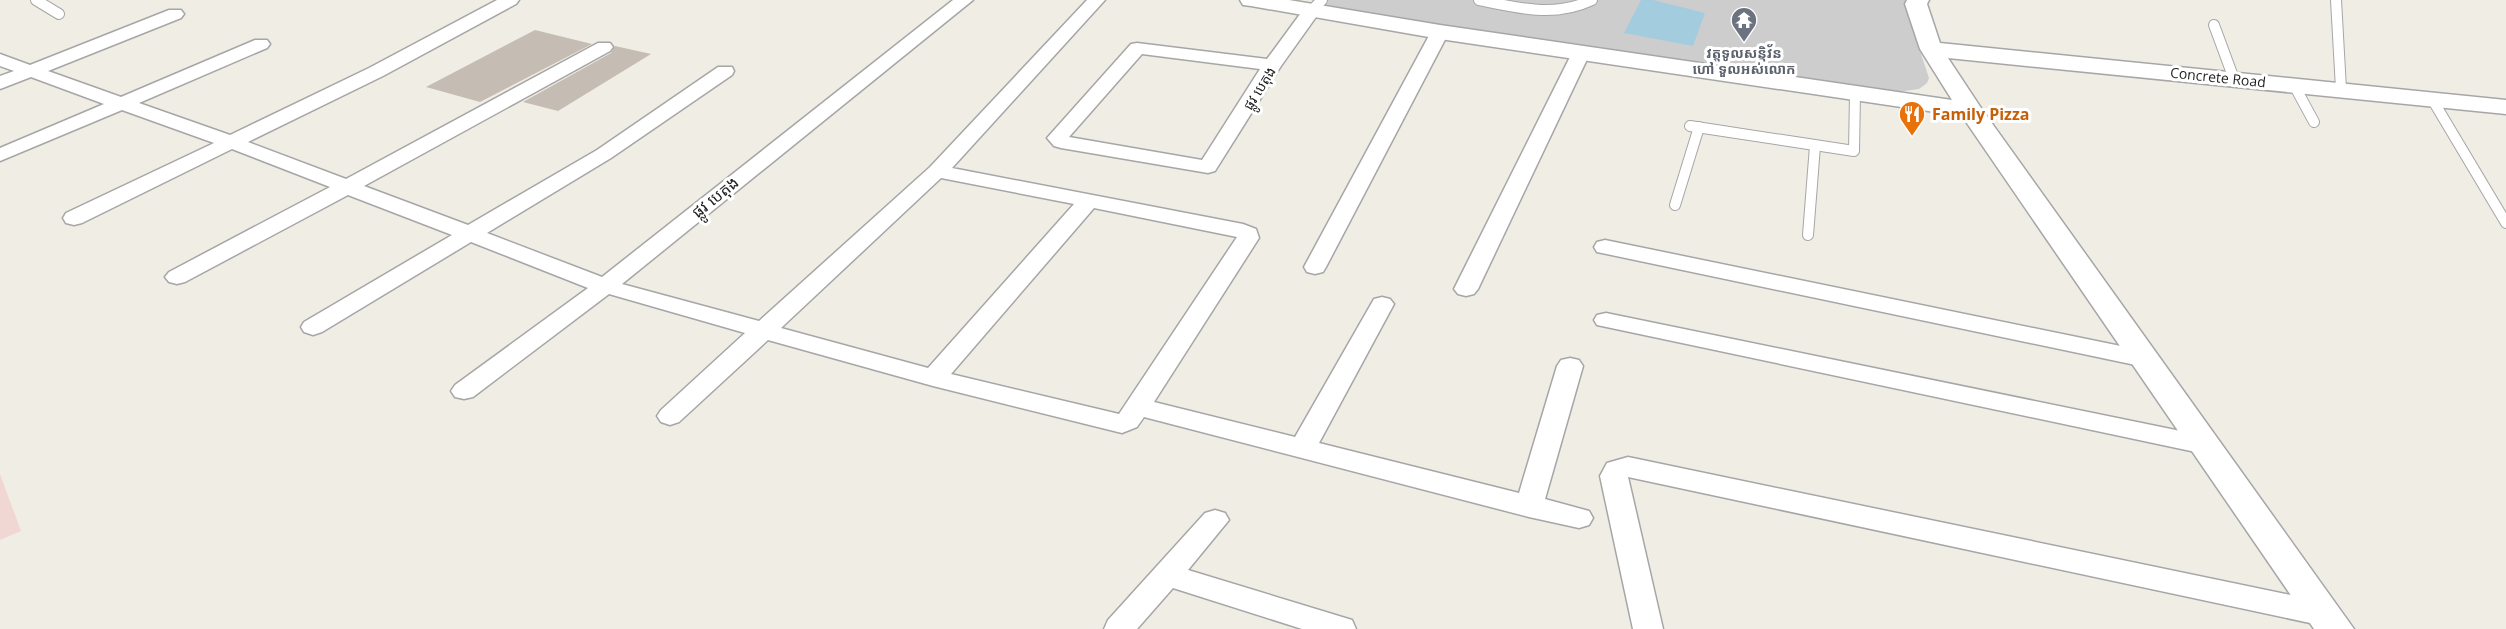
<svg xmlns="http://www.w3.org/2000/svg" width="2506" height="629" font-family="'Open Sans','Noto Sans Khmer',sans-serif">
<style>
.commercial{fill:#f1d7d3}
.religious{fill:#cdcdcd}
.water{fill:#a4ccdf}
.building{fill:#c5bcb4}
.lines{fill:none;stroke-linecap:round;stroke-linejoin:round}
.service-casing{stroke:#a6a6a6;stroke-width:12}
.minor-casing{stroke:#a6a6a6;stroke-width:3}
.tertiary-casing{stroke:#a6a6a6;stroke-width:3}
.service{stroke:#fff;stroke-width:10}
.minor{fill:#fff;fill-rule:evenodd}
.tertiary{fill:#fff;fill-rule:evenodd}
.labels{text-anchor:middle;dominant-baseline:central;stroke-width:6;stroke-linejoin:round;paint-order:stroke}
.far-worship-label{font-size:14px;font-weight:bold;fill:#5b616d;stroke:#fff}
.far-street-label{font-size:14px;fill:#1f1f1f;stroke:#fff}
.food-label{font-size:16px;font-weight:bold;fill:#c56008;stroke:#fff;text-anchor:start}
.street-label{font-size:16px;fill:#1f1f1f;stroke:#fff}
</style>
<rect width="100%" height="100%" fill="#f0ede5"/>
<polygon class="commercial" points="0,474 21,531 0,540"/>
<polygon class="religious" points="1312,0 1908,0 1906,9 1929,78 1927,83 1919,89 1897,92 1311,5"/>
<polygon class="water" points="1641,0 1653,0 1705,13 1693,46 1624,33"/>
<g class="building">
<polygon points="535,30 592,44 480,102 426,87"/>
<polygon points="615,46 651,54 558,111 523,102 611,53"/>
</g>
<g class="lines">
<g class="service-casing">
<g id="service">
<polyline points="36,0 59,14"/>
<path d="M1479 0C1518 8 1554 18 1592 0"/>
<polyline points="2336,0 2341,89"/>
<polyline points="1312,10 1322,0"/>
<polyline points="2214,25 2234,79"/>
<polyline points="2294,85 2314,122"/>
<polyline points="2432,99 2506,223"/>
<polyline points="1690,126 1854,151 1855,94"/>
<polyline points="1675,205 1699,127"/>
<polyline points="1808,235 1815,146"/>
</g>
</g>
<g class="minor-casing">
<g id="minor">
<path d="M497 0H519L516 4 383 76 248 142 346 179 598 43H610L613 47 610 51 364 186 468 225 597 150 718 67H732L734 71 732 75 611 158 487 233 602 277 953 0H973L622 284 759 321 930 167 1087 0H1105L952 168 1243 224 1256 229 1259 238 1154 402 1295 437 1374 299 1382 297 1390 299 1394 304 1319 443 1519 493 1557 366 1561 360 1570 358 1579 360 1583 366 1545 499 1589 511 1593 518 1589 525 1579 528 1529 517 1144 417 1137 427 1122 433 933 386 768 340 679 422 670 425 661 422 657 416 661 410 745 333 609 294 473 397 464 399 455 397 451 391 455 385 588 288 471 242 322 332 313 335 304 332 301 327 304 322 452 235 348 195 185 282 177 284 169 282 165 277 169 272 330 187 232 149 82 223 74 225 66 223 63 218 66 213 214 143 122 110 0 161V148L104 104 31 77 0 89V76L14 71 0 66V54L30 65 169 10H181L184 14 181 18 48 71 121 97 255 40H267L270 44 267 48 139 103 230 135 369 68ZM941 178 1074 204 928 368 781 328ZM1094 208 1237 237 1119 414 951 374Z"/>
<path d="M1312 5 1318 6 1321 10 1281 66 1215 171 1208 173 1061 148 1054 146 1047 138 1131 44 1137 43 1267 59 1306 6ZM1142 54 1260 69 1202 160 1069 137Z"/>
<polygon points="1440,27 1446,28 1449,32 1326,267 1323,272 1315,274 1307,272 1304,267 1431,32 1434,28"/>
<polygon points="1581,48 1587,49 1590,53 1478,289 1474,294 1466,296 1458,294 1454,289 1572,53 1575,49"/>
<polygon points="1605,240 2145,351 2154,353 2157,359 2154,365 2145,367 1597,252 1594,247 1597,242"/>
<polygon points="1606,313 2205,436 2215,438 2218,445 2215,452 2205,454 1597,325 1594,320 1597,315"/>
<polygon points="1628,457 2324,602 2335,605 2339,614 2335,623 2324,626 1628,477 1663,629 1633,629 1600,476 1607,463"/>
<polygon points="1215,510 1225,513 1229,520 1188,570 1352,620 1356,629 1302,629 1173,588 1137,629 1104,629 1108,620 1205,513"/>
</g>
</g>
<g class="tertiary-casing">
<polygon id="tertiary" points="1240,0 1289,0 1440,25 1952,100 1920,49 1905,4 1907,0 1929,0 1927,4 1940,43 2506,100 2506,114 1948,58 1981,108 2354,629 2314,629 1962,116 1440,39 1251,6 1243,5"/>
</g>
<use href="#service" class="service"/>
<use href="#minor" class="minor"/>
<use href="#tertiary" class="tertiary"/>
</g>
<defs>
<g id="temple-pin" transform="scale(1.35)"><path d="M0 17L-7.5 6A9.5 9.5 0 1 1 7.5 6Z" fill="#6b7280" stroke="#fff"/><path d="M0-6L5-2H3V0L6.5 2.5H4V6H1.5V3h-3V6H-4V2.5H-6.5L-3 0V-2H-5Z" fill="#fff"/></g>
<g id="restaurant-pin" transform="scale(1.35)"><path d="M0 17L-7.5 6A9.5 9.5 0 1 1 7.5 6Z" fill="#e8710a" stroke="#fff"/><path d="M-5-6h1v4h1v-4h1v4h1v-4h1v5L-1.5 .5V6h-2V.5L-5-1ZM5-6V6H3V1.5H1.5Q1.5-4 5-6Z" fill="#fff"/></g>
</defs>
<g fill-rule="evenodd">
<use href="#temple-pin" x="1744" y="20"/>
<use href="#restaurant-pin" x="1912" y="114"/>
</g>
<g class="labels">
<g class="far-worship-label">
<text x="1744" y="52">វត្តទូលសន្តិវ័ន<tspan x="1744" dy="16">ហៅ ទួលអស់លោក</tspan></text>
</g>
<g class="far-street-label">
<text transform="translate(2218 77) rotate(6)">Concrete Road</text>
<text transform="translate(1259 88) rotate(-58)">ផ្លូវ បេតុង</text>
</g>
<g class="food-label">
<text x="1932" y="114">Family Pizza</text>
</g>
<g class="street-label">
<text transform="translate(715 197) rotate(-39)">ផ្លូវ បេតុង</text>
</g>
</g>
</svg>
